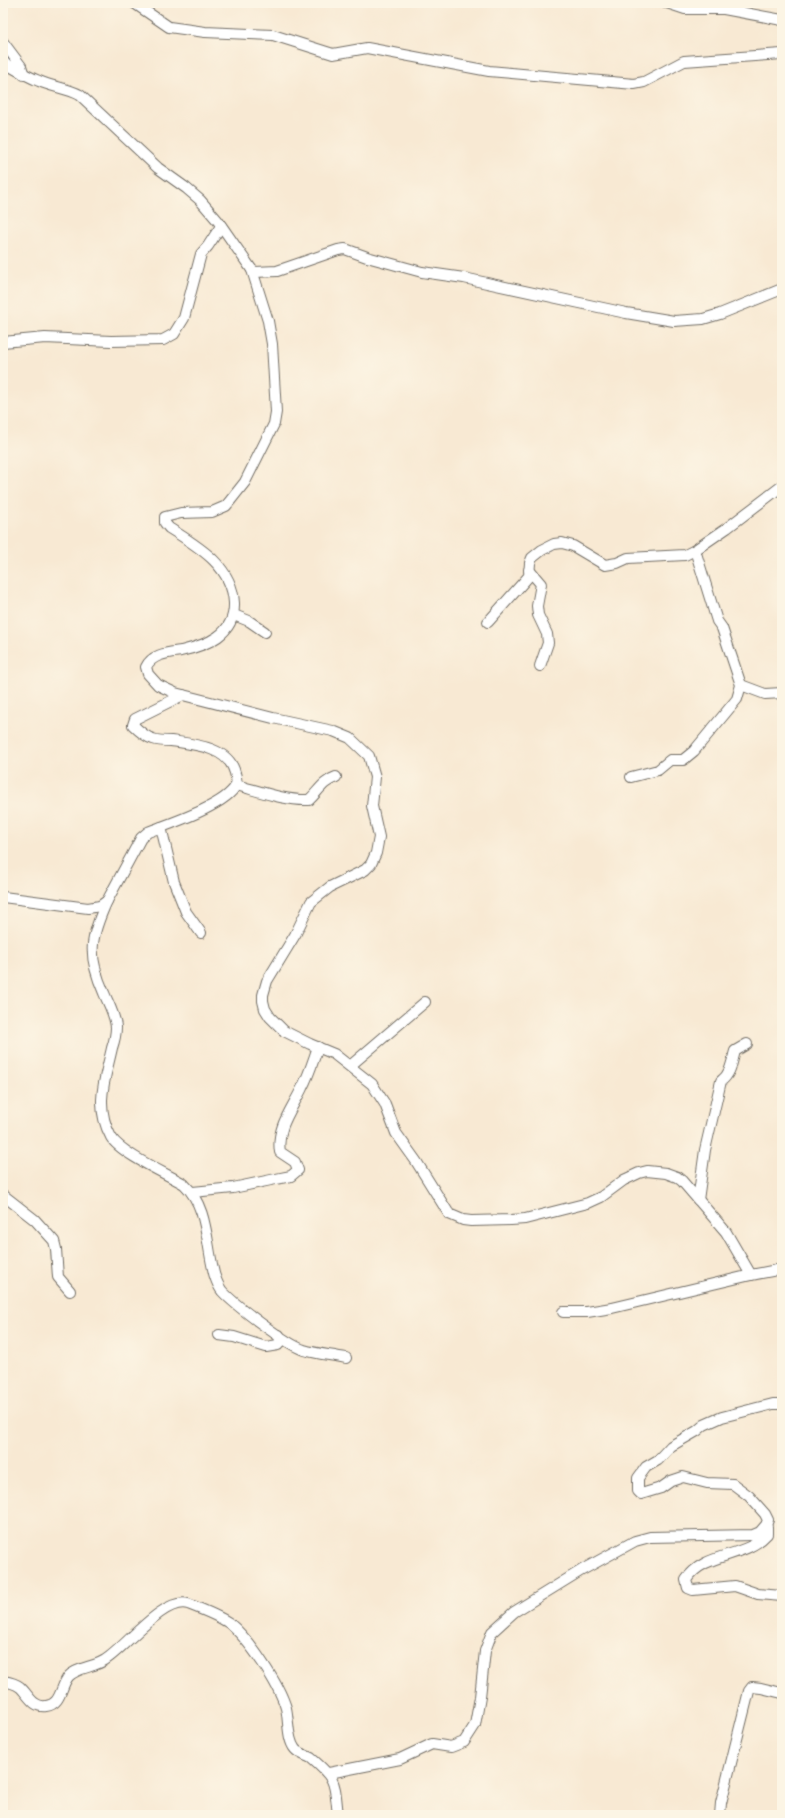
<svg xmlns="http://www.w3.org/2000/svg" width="785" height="1818" font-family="'Patrick Hand',sans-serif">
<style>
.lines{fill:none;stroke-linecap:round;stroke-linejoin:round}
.minor-casing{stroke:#736e66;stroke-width:12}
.minor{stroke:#fff;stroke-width:10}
</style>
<rect width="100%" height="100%" fill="#fcf5e5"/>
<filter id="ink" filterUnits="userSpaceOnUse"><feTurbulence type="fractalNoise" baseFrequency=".025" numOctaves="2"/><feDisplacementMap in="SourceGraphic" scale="8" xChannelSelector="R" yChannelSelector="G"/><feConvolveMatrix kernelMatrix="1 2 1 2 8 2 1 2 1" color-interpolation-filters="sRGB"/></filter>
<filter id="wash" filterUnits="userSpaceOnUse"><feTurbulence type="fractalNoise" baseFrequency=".012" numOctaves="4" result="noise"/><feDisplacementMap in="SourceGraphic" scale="16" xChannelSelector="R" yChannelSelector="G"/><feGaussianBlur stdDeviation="0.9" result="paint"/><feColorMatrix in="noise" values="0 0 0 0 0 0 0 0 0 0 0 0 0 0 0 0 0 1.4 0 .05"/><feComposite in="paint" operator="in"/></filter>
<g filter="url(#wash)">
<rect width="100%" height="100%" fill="#f8e9d3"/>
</g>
<g filter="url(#ink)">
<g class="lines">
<g class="minor-casing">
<g id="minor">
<polyline points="134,3 169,27 205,32 273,35 333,54 367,48 489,71 634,84 644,82 684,61 782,54"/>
<polyline points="667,3 685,9 724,9 782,20"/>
<polyline points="3,42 21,66 24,75"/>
<path d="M3 62C15 69 26 76 39 81 52 87 67 88 80 95L158 168 186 188 200 200 218 221 252 270 255 272 277 271 338 250 345 249 367 257 422 272 464 278 626 313 674 321 703 319 720 314 782 289"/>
<path d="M252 270 268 321 272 344 276 412 274 424 245 482 226 506 212 512 181 513 165 517V523L169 528C197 546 232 565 234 603 235 635 207 645 181 651 168 653 152 654 146 667L148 674 158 685 175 693 273 718 333 731 350 738 369 756 375 777 372 806 379 837 376 853 371 864 365 870 330 887 311 902 295 935 267 981 263 995V1001L265 1009 270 1017 284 1031 310 1044 334 1054 372 1084 385 1104 396 1133 416 1161 449 1214 463 1220 471 1221 511 1220 525 1219 588 1203 601 1197 624 1180 639 1173 647 1171 666 1173 677 1177 682 1181 726 1232 751 1275 782 1269"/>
<polyline points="3,342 45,338 111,341 163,340 174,334 184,318 201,254 208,246 221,226"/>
<polyline points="529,570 541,584 537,606 538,615 547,634 548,643 540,666"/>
<polyline points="234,615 249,621 265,632"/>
<polyline points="488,622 529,576 530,563 532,558 542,550 554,544 562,543 573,546 605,565 617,563 628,558 685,555 695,550 727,528 782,486"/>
<polyline points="741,685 765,694 782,693"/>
<polyline points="631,777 658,770 670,760 683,760 694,751 737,699 741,685 722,628 717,621 695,550"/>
<path d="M236 785C259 791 285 801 309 800 319 791 322 782 336 777"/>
<polyline points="161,827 174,882 186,912 201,933"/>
<path d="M3 897 88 908 100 906 107 901 141 838 148 832C169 824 227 805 236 785 237 781 236 776 235 773 229 747 193 744 171 741 165 741 158 741 153 739 146 737 138 730 133 725L135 719 183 695"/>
<path d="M107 901C90 938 87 955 104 993 109 1005 115 1015 116 1027 116 1034 114 1042 112 1048 105 1080 94 1105 111 1137 120 1153 167 1174 184 1184 207 1206 206 1239 213 1269 214 1275 218 1286 222 1291 235 1305 286 1344 304 1350 317 1354 332 1355 346 1358"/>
<polyline points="350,1066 425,1002"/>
<path d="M193 1192 233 1188 271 1180 291 1176 298 1170 295 1162 280 1152C276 1128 292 1109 302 1088 309 1075 313 1061 318 1047"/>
<polyline points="3,1195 35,1220 54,1241 56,1249 58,1277 70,1291"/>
<path d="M698 1200 705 1150 721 1081C731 1074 732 1061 735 1051L747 1044"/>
<polyline points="563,1312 587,1312 612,1308 751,1275"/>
<polyline points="219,1335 234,1337 266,1347 278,1345 280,1341 279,1335"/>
<path d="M767 1527V1534C745 1559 705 1551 686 1580L688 1588 693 1590 735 1586 758 1594 782 1596"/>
<path d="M3 1681C9 1682 15 1683 20 1687 28 1694 33 1708 46 1706 62 1704 60 1686 69 1676 78 1667 95 1667 105 1660 126 1647 163 1597 188 1604 201 1609 217 1615 229 1623 249 1639 279 1684 286 1708 289 1721 287 1739 295 1749 299 1754 306 1755 311 1758 338 1781 334 1782 338 1815"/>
<polyline points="329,1773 400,1759 432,1744 451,1747 464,1742 475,1725 480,1697 485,1651 492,1632 514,1612 582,1570 635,1541 650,1537 753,1535 760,1532 766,1525 768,1520 765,1514 749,1496 733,1484 707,1483 683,1477 671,1481 661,1488 641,1494 638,1491 638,1478 646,1467 658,1460 671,1446 697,1431 704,1425 722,1417 773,1404 782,1404"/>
<polyline points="720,1815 721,1803 749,1691 752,1687 761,1688 782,1693"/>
</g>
</g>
<use href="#minor" class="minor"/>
</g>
</g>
<rect width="785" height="1818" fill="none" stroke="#fcf5e5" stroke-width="16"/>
</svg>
